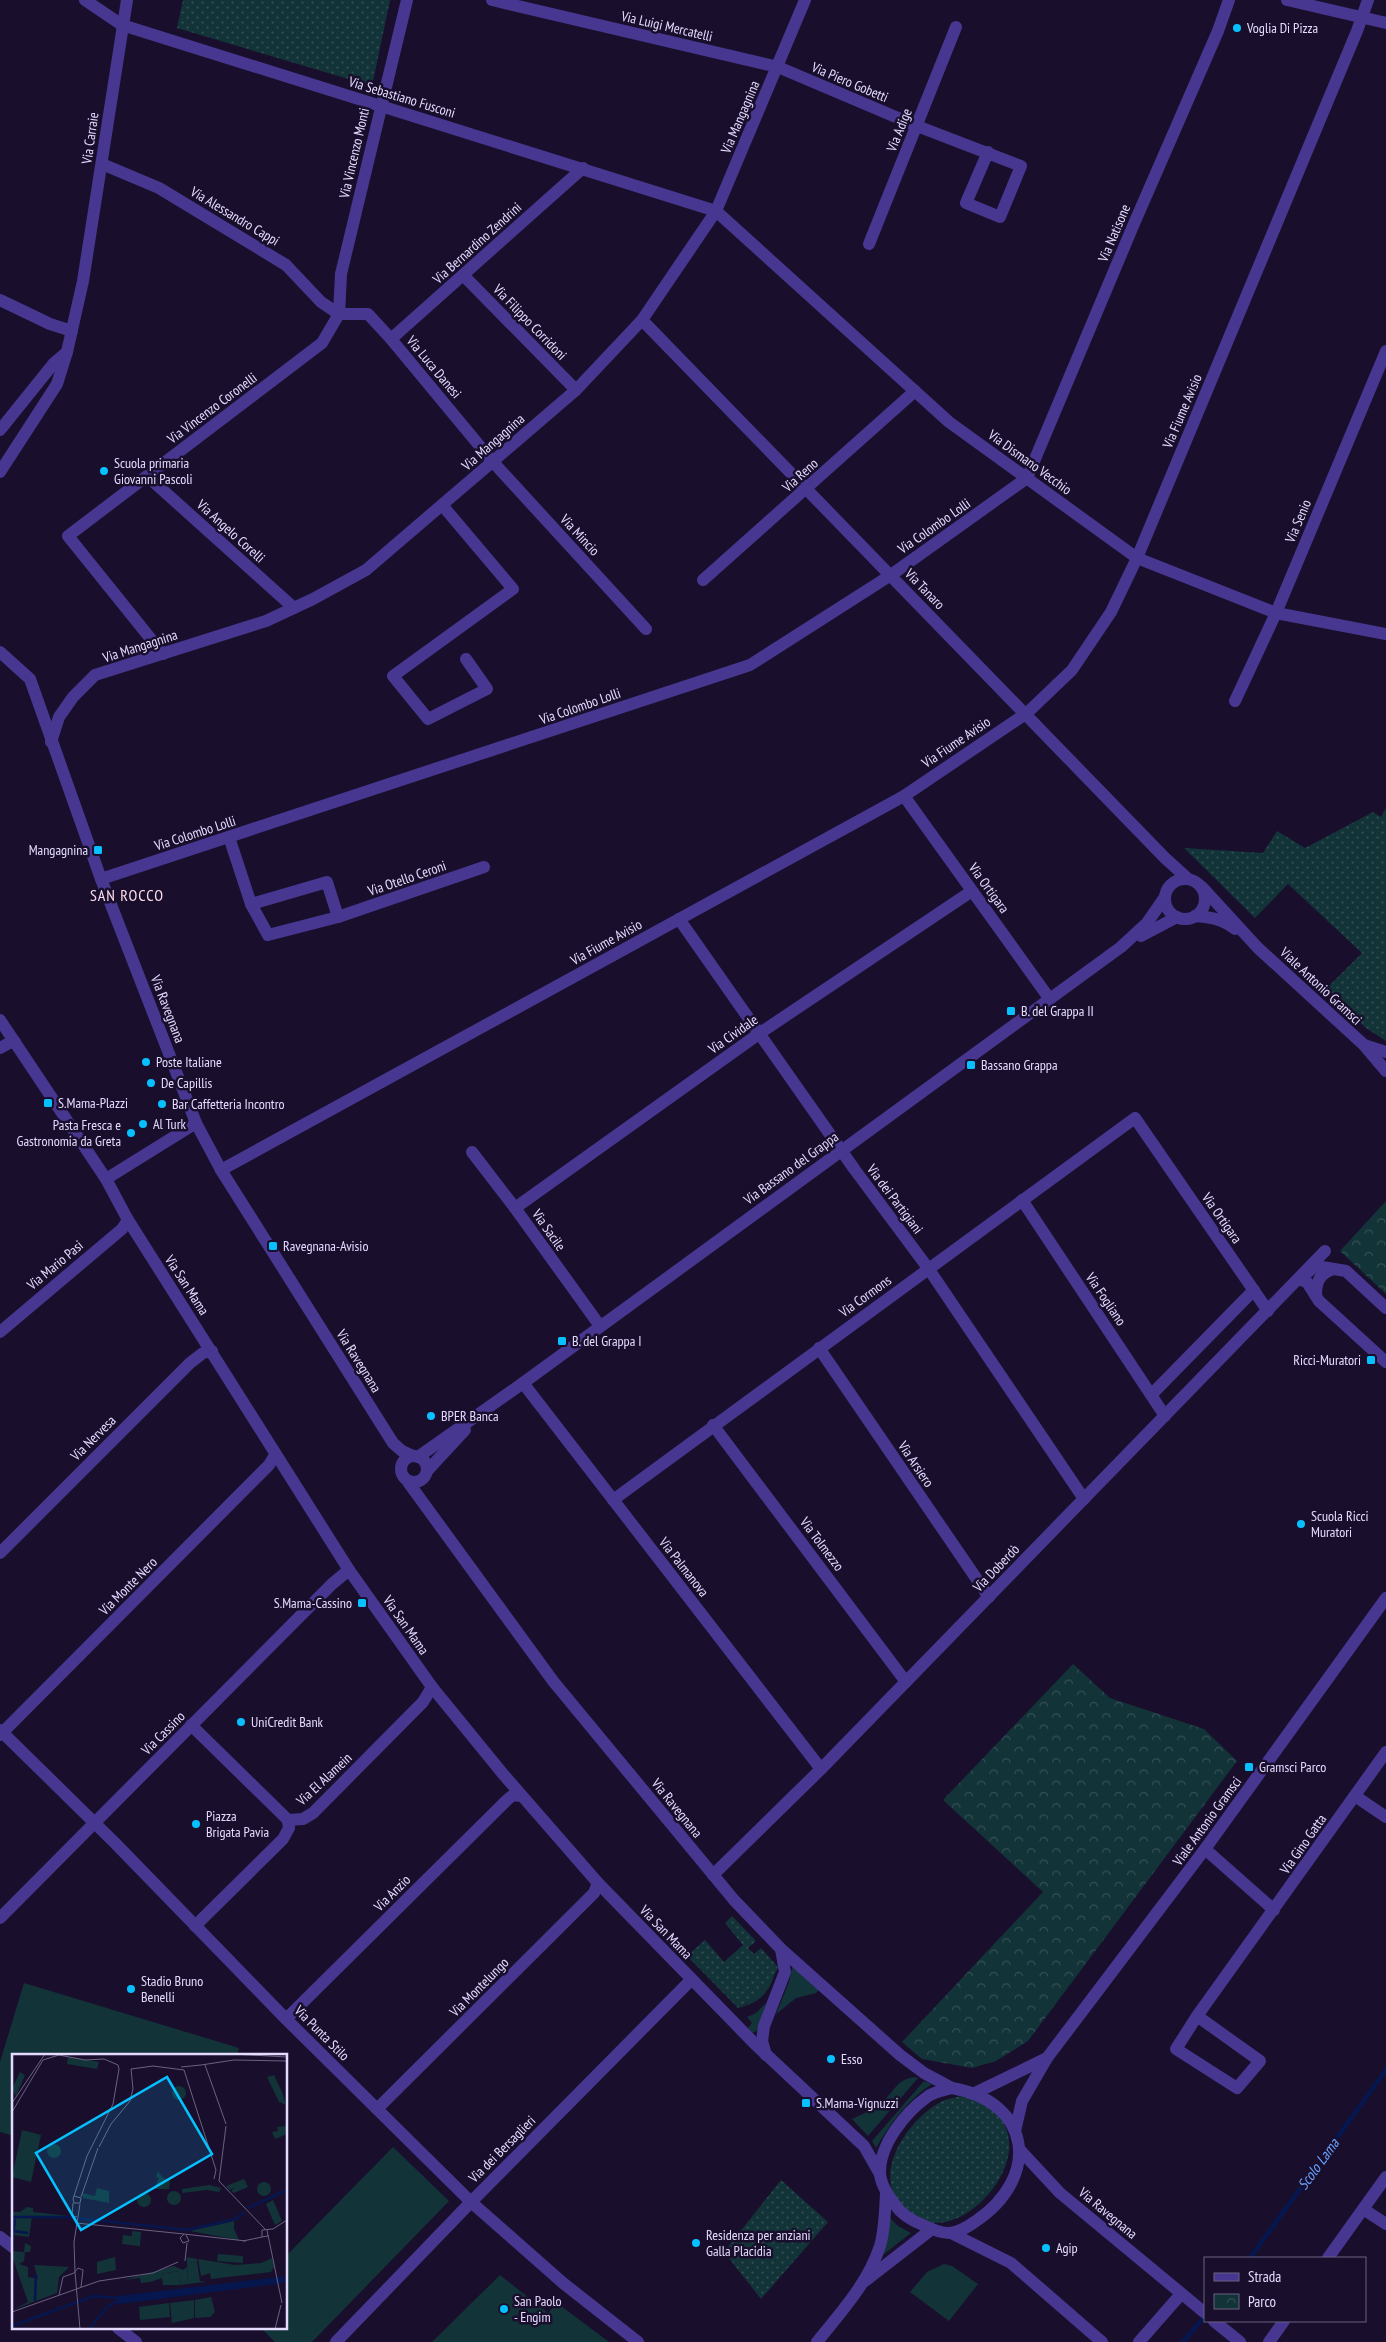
<svg xmlns="http://www.w3.org/2000/svg" width="1386" height="2342" font-family="'PT Sans Narrow',sans-serif">
<style>
.grass{fill:#123338}
.park{fill:url(#park-crowns)}
.garden{fill:url(#garden-dots)}
.lines{fill:none;stroke-linecap:round;stroke-linejoin:round}
.stream{stroke:#06164f;stroke-width:4.5}
.minor{stroke:#483790;stroke-width:12}
.tertiary{stroke:#483790;stroke-width:12}
.poi-dot{fill:#07c0ff;stroke:#190f2d;stroke-width:2}
.labels{text-anchor:middle;dominant-baseline:central;stroke-width:5;stroke-linejoin:round;paint-order:stroke}
.street-label{font-size:14px;fill:#e5dbff;stroke:#190f2d}
.poi-label{font-size:14px;fill:#e5dbff;stroke:#190f2d;text-anchor:start}
.water-label{font-size:15px;font-style:italic;fill:#69a3ff;stroke:#190f2d}
.quarter-label{font-size:16px;letter-spacing:1px;fill:#fde;stroke:#190f2d}
.inset-river{fill:none;stroke:#06164f;stroke-width:2.5}
.inset-road{fill:none;stroke:#6b6181;stroke-width:1}
.view{fill:#07c0ff;fill-opacity:0.15;stroke:#07c0ff;stroke-width:2.5}
.inset-edge{fill:none;stroke:#e5dbff;stroke-width:2.5}
</style>
<defs>
<pattern id="park-crowns" width="20" height="18" patternUnits="userSpaceOnUse" patternTransform="scale(1.25)"><rect width="20" height="18" fill="#123338"/><path d="M2 6a3 3 0 1 1 6 0M12 15a3 3 0 1 1 6 0" fill="none" stroke="#345056"/></pattern>
<pattern id="garden-dots" width="8" height="8" patternUnits="userSpaceOnUse" patternTransform="scale(1.25)"><rect width="8" height="8" fill="#123338"/><path d="M2 2h.1M6 6h.1" fill="none" stroke="#345056" stroke-width="1.8" stroke-linecap="round"/></pattern>
</defs>
<rect width="100%" height="100%" fill="#190f2d"/>
<g class="grass">
<polygon points="793,1964 818,1987 818,1991 816,1993 796,1998 776,2014 789,1982"/>
<path d="M774 1977C767 1995 757 2004 738 2008L747 2004Z"/>
<polygon points="24,1983 239,2048 237,2056 14,2056 14,2136 0,2132 0,2062"/>
<polygon points="766,2003 757,2031 752,2033 748,2028 752,2023 747,2017 756,2013"/>
<path d="M914 2077 918 2078 868 2136 852 2119C863 2114 874 2109 883 2101 896 2090 896 2080 914 2077Z"/>
<path d="M924 2081 932 2084C907 2100 890 2124 876 2148L872 2141Z"/>
<polygon points="393,2147 449,2201 312,2342 275,2342 261,2328 286,2328 286,2256"/>
<polygon points="889,2217 898,2226 911,2233 879,2258"/>
<polygon points="944,2264 952,2266 978,2284 949,2321 910,2292 927,2272"/>
<polygon points="500,2275 548,2313 557,2303 609,2342 432,2342"/>
</g>
<g class="park">
<polygon points="1386,1201 1386,1294 1340,1251"/>
<polygon points="1073,1664 1110,1698 1204,1729 1237,1761 1028,2041 996,2061 972,2068 922,2059 902,2042 1043,1892 943,1800"/>
</g>
<g class="garden">
<polygon points="183,0 390,0 372,86 177,28"/>
<polygon points="1386,808 1386,1041 1366,1028 1325,990 1362,953 1288,884 1255,918 1184,848 1263,853 1277,831 1305,848 1373,812 1381,817"/>
<path d="M732 1916 756 1941 748 1948 754 1954 761 1948 778 1967C772 1984 754 2001 738 2008L687 1956 705 1940 724 1962 743 1945 725 1923Z"/>
<path d="M963 2096C977 2099 983 2102 993 2110 1045 2155 959 2249 916 2216 907 2210 897 2203 893 2192 880 2159 915 2113 945 2100 950 2098 957 2097 963 2096Z"/>
<polygon points="781,2180 828,2222 761,2299 724,2252"/>
</g>
<g class="lines">
<g class="stream">
<polyline points="1250,2258 1386,2070"/>
<polyline points="1183,2342 1205,2316"/>
</g>
<g class="minor">
<polyline points="85,0 122,25 716,211 949,422 1137,558 1276,613 1386,634"/>
<polyline points="492,0 778,67 917,126 1021,166 1000,217 966,203 988,152"/>
<polyline points="102,164 159,188 286,265 321,302 339,314"/>
<polyline points="869,244 956,27"/>
<polyline points="463,275 576,390"/>
<polyline points="0,300 50,324 72,331"/>
<polyline points="339,314 368,314 391,339 493,462 646,629"/>
<polyline points="642,320 1165,858 1187,878"/>
<polyline points="391,339 583,168"/>
<polyline points="0,430 54,363 67,352"/>
<polyline points="0,472 57,384 67,352 83,281 127,0"/>
<polyline points="147,476 294,608"/>
<polyline points="442,505 513,589 393,676 428,719 487,689 466,659"/>
<polyline points="703,580 915,391"/>
<polyline points="163,654 68,536 322,343 339,314 341,274 407,0"/>
<polyline points="1235,701 1276,613 1386,351"/>
<polyline points="51,742 59,717 73,697 95,675 266,621 313,599 366,570 576,390 642,320 716,211 805,0"/>
<polyline points="904,796 1049,998"/>
<polyline points="229,837 251,904 268,935 338,917 484,867"/>
<circle cx="1185" cy="899" r="20"/>
<polyline points="101,879 750,665 891,575 1027,478 1133,226 1218,31 1229,0"/>
<polyline points="1202,887 1258,948 1364,1045 1386,1071"/>
<polyline points="251,904 327,882 338,917"/>
<path d="M1195 916C1210 917 1223 919 1235 929"/>
<polyline points="679,919 855,1170 928,1268 1084,1499"/>
<polyline points="1141,936 1177,917"/>
<polyline points="1364,1045 1386,1052"/>
<polyline points="0,1048 9,1043 15,1042"/>
<polyline points="472,1152 515,1208 600,1326"/>
<polyline points="221,1170 904,796 1027,713 1072,670 1111,612 1137,558 1357,31 1368,0"/>
<polyline points="1022,1200 1165,1416"/>
<polyline points="515,1208 760,1033 972,891"/>
<polyline points="1308,1272 1316,1266 1346,1271 1386,1308"/>
<polyline points="1298,1279 1307,1282 1319,1301 1386,1362"/>
<path d="M1316 1296C1316 1282 1319 1274 1333 1269"/>
<polyline points="0,1332 122,1229 128,1220"/>
<polyline points="819,1348 989,1597"/>
<polyline points="523,1383 821,1769"/>
<polyline points="1152,1394 1254,1290"/>
<polyline points="713,1425 906,1682"/>
<polyline points="418,1457 523,1383 1121,947 1147,923 1165,897"/>
<polyline points="427,1471 465,1430"/>
<polyline points="613,1500 1135,1118 1268,1311"/>
<polyline points="0,1553 190,1363 203,1353 212,1351"/>
<polyline points="191,1725 288,1820"/>
<polyline points="0,1730 115,1843 286,2019 471,2202 563,2283 638,2342"/>
<polyline points="0,1735 269,1465 275,1455"/>
<polyline points="1355,1796 1386,1817"/>
<polyline points="288,1820 303,1819 313,1813 423,1702 432,1687"/>
<polyline points="1205,1849 1274,1910"/>
<polyline points="713,1875 821,1769 1325,1251"/>
<polyline points="0,1918 332,1584 349,1570"/>
<polyline points="195,1926 283,1839 289,1828 288,1820"/>
<polyline points="1197,2016 1260,2061 1237,2088 1176,2049 1197,2016 1386,1752"/>
<polyline points="286,2019 507,1800 513,1795 521,1796"/>
<polyline points="975,2093 1047,2058"/>
<polyline points="377,2109 594,1893 598,1883"/>
<polyline points="1015,2131 1022,2101 1047,2058 1205,1849 1386,1598"/>
<polyline points="1363,2209 1386,2224"/>
<polyline points="0,2237 14,2248"/>
<polyline points="865,2281 932,2229"/>
<polyline points="118,2328 136,2342"/>
<polyline points="336,2342 471,2202 691,1980"/>
<path d="M817 2342C841 2312 868 2283 880 2246 885 2229 885 2210 886 2193"/>
</g>
<g class="tertiary">
<polyline points="1287,0 1386,23"/>
<polyline points="0,652 30,679 101,879 196,1123 221,1170 393,1443 402,1451 413,1456"/>
<polyline points="0,1020 106,1179 128,1220 349,1570 432,1687 503,1774 598,1883 755,2044 864,2146 880,2174"/>
<polyline points="106,1179 196,1123"/>
<circle cx="414" cy="1469" r="13"/>
<polyline points="408,1482 553,1681 734,1900 781,1949 900,2055 924,2073 952,2088"/>
<polyline points="766,2055 762,2041 764,2026 785,1972 781,1949"/>
<path d="M952 2088C1032 2102 1041 2177 976 2221 969 2226 958 2233 949 2233 940 2233 931 2229 923 2225 913 2221 902 2215 896 2206 889 2197 880 2184 880 2172 880 2144 905 2113 927 2097 933 2092 944 2090 952 2088Z"/>
<polyline points="1020,2150 1060,2193 1205,2313"/>
<polyline points="951,2233 1011,2263 1102,2342"/>
<polyline points="1328,2258 1386,2177"/>
<polyline points="1214,2321 1240,2342"/>
<polyline points="1139,2342 1181,2294"/>
<polyline points="1269,2342 1284,2321"/>
</g>
</g>
<g class="poi-dot">
<circle cx="1237" cy="28" r="5"/>
<circle cx="104" cy="471" r="5"/>
<rect x="93" y="845" width="10" height="10" rx="2.5"/>
<rect x="1006" y="1006" width="10" height="10" rx="2.5"/>
<circle cx="146" cy="1062" r="5"/>
<rect x="966" y="1060" width="10" height="10" rx="2.5"/>
<circle cx="151" cy="1083" r="5"/>
<rect x="43" y="1098" width="10" height="10" rx="2.5"/>
<circle cx="162" cy="1104" r="5"/>
<circle cx="143" cy="1124" r="5"/>
<circle cx="131" cy="1133" r="5"/>
<rect x="268" y="1241" width="10" height="10" rx="2.5"/>
<rect x="557" y="1336" width="10" height="10" rx="2.5"/>
<rect x="1366" y="1355" width="10" height="10" rx="2.5"/>
<circle cx="431" cy="1416" r="5"/>
<circle cx="1301" cy="1524" r="5"/>
<rect x="357" y="1598" width="10" height="10" rx="2.5"/>
<circle cx="241" cy="1722" r="5"/>
<rect x="1244" y="1762" width="10" height="10" rx="2.5"/>
<circle cx="196" cy="1824" r="5"/>
<circle cx="131" cy="1989" r="5"/>
<circle cx="831" cy="2059" r="5"/>
<rect x="801" y="2098" width="10" height="10" rx="2.5"/>
<circle cx="696" cy="2243" r="5"/>
<circle cx="1046" cy="2248" r="5"/>
<circle cx="504" cy="2309" r="5"/>
</g>
<g class="labels">
<g class="street-label">
<text transform="translate(667 26) rotate(13)">Via Luigi Mercatelli</text>
<text transform="translate(850 82) rotate(23)">Via Piero Gobetti</text>
<text transform="translate(402 97) rotate(17)">Via Sebastiano Fusconi</text>
<text transform="translate(740 117) rotate(-67)">Via Mangagnina</text>
<text transform="translate(899 130) rotate(-68)">Via Adige</text>
<text transform="translate(90 138) rotate(-82)">Via Carraie</text>
<text transform="translate(354 153) rotate(-77)">Via Vincenzo Monti</text>
<text transform="translate(235 216) rotate(31)">Via Alessandro Cappi</text>
<text transform="translate(1114 233) rotate(-67)">Via Natisone</text>
<text transform="translate(477 243) rotate(-42)">Via Bernardino Zendrini</text>
<text transform="translate(530 322) rotate(46)">Via Filippo Corridoni</text>
<text transform="translate(434 367) rotate(50)">Via Luca Danesi</text>
<text transform="translate(212 408) rotate(-37)">Via Vincenzo Coronelli</text>
<text transform="translate(1182 411) rotate(-67)">Via Fiume Avisio</text>
<text transform="translate(493 442) rotate(-41)">Via Mangagnina</text>
<text transform="translate(1030 462) rotate(36)">Via Dismano Vecchio</text>
<text transform="translate(800 475) rotate(-42)">Via Reno</text>
<text transform="translate(1298 521) rotate(-67)">Via Senio</text>
<text transform="translate(934 526) rotate(-35)">Via Colombo Lolli</text>
<text transform="translate(231 531) rotate(42)">Via Angelo Corelli</text>
<text transform="translate(580 535) rotate(47)">Via Mincio</text>
<text transform="translate(925 589) rotate(46)">Via Tanaro</text>
<text transform="translate(140 646) rotate(-18)">Via Mangagnina</text>
<text transform="translate(580 706) rotate(-19)">Via Colombo Lolli</text>
<text transform="translate(956 742) rotate(-34)">Via Fiume Avisio</text>
<text transform="translate(195 833) rotate(-18)">Via Colombo Lolli</text>
<text transform="translate(407 878) rotate(-19)">Via Otello Ceroni</text>
<text transform="translate(989 888) rotate(54)">Via Ortigara</text>
<text transform="translate(606 942) rotate(-29)">Via Fiume Avisio</text>
<text transform="translate(1321 986) rotate(43)">Viale Antonio Gramsci</text>
<text transform="translate(168 1009) rotate(69)">Via Ravegnana</text>
<text transform="translate(733 1034) rotate(-35)">Via Cividale</text>
<text transform="translate(791 1168) rotate(-36)">Via Bassano del Grappa</text>
<text transform="translate(895 1199) rotate(53)">Via dei Partigiani</text>
<text transform="translate(1222 1218) rotate(55)">Via Ortigara</text>
<text transform="translate(549 1230) rotate(55)">Via Sacile</text>
<text transform="translate(55 1265) rotate(-40)">Via Mario Pasi</text>
<text transform="translate(187 1285) rotate(57)">Via San Mama</text>
<text transform="translate(865 1296) rotate(-36)">Via Cormons</text>
<text transform="translate(1106 1299) rotate(56)">Via Fogliano</text>
<text transform="translate(359 1361) rotate(58)">Via Ravegnana</text>
<text transform="translate(93 1438) rotate(-45)">Via Nervesa</text>
<text transform="translate(916 1464) rotate(56)">Via Arsiero</text>
<text transform="translate(822 1544) rotate(53)">Via Tolmezzo</text>
<text transform="translate(684 1567) rotate(52)">Via Palmanova</text>
<text transform="translate(996 1568) rotate(-46)">Via Doberdò</text>
<text transform="translate(128 1586) rotate(-45)">Via Monte Nero</text>
<text transform="translate(406 1625) rotate(55)">Via San Mama</text>
<text transform="translate(163 1733) rotate(-45)">Via Cassino</text>
<text transform="translate(324 1779) rotate(-43)">Via El Alamein</text>
<text transform="translate(677 1808) rotate(51)">Via Ravegnana</text>
<text transform="translate(1207 1821) rotate(-54)">Viale Antonio Gramsci</text>
<text transform="translate(1303 1844) rotate(-55)">Via Gino Gatta</text>
<text transform="translate(392 1893) rotate(-45)">Via Anzio</text>
<text transform="translate(666 1932) rotate(46)">Via San Mama</text>
<text transform="translate(479 1987) rotate(-45)">Via Montelungo</text>
<text transform="translate(322 2033) rotate(45)">Via Punta Stilo</text>
<text transform="translate(502 2149) rotate(-45)">Via dei Bersaglieri</text>
<text transform="translate(1108 2213) rotate(40)">Via Ravegnana</text>
</g>
<g class="poi-label">
<text x="1247" y="28">Voglia Di Pizza</text>
<text x="114" y="463">Scuola primaria<tspan x="114" dy="16">Giovanni Pascoli</tspan></text>
<text x="88" y="850" text-anchor="end">Mangagnina</text>
<text x="1021" y="1011">B. del Grappa II</text>
<text x="156" y="1062">Poste Italiane</text>
<text x="981" y="1065">Bassano Grappa</text>
<text x="161" y="1083">De Capillis</text>
<text x="58" y="1103">S.Mama-Plazzi</text>
<text x="172" y="1104">Bar Caffetteria Incontro</text>
<text x="153" y="1124">Al Turk</text>
<text x="121" y="1125" text-anchor="end">Pasta Fresca e<tspan x="121" dy="16">Gastronomia da Greta</tspan></text>
<text x="283" y="1246">Ravegnana-Avisio</text>
<text x="572" y="1341">B. del Grappa I</text>
<text x="1361" y="1360" text-anchor="end">Ricci-Muratori</text>
<text x="441" y="1416">BPER Banca</text>
<text x="1311" y="1516">Scuola Ricci<tspan x="1311" dy="16">Muratori</tspan></text>
<text x="352" y="1603" text-anchor="end">S.Mama-Cassino</text>
<text x="251" y="1722">UniCredit Bank</text>
<text x="1259" y="1767">Gramsci Parco</text>
<text x="206" y="1816">Piazza<tspan x="206" dy="16">Brigata Pavia</tspan></text>
<text x="141" y="1981">Stadio Bruno<tspan x="141" dy="16">Benelli</tspan></text>
<text x="841" y="2059">Esso</text>
<text x="816" y="2103">S.Mama-Vignuzzi</text>
<text x="706" y="2235">Residenza per anziani<tspan x="706" dy="16">Galla Placidia</tspan></text>
<text x="1056" y="2248">Agip</text>
<text x="514" y="2301">San Paolo<tspan x="514" dy="16">- Engim</tspan></text>
</g>
<g class="water-label">
<text transform="translate(1318 2164) rotate(-54)">Scolo Lama</text>
</g>
<g class="quarter-label">
<text x="127" y="895">SAN ROCCO</text>
</g>
</g>
<g transform="translate(12 2054)">
<rect width="275" height="275" fill="#190f2d"/>
<path d="M262 21 270 38 274 51 267 48 255 23ZM35 97a7 7 0 1 1 14 0a7 7 0 1 1-14 0ZM155 144a7 7 0 1 1 14 0a7 7 0 1 1-14 0ZM261 146 270 167 263 171 254 150ZM15 153 21 154V158L57 162H0V158H8ZM0 163H20L17 183 1 181 0 187ZM13 189 19 192 18 198H13L12 207 7 210 16 213V223L26 225 22 211 57 213 47 223 45 239 0 256 16 248 0 202V197L12 198ZM103 203 104 216 85 220V208ZM175 203 185 205V208L176 210 175 230 169 231 167 217 149 220 150 224 138 228 129 229 128 224 112 226 162 212 171 216 175 213Z" fill="#123338"/>
<path d="M222 167V175L227 186 178 177ZM185 208 188 227 194 228 175 230 176 209ZM167 217 169 231H151L149 220ZM199 243 203 258 198 263 183 264V246ZM182 246V264L160 269 158 249ZM157 249 158 263 128 266 127 253Z" fill="#123338"/>
<path d="M273 65 275 80 263 85 260 78 266 77 265 73 273 72ZM10 76 29 81 19 128 0 123ZM197 131 209 134 207 138 195 136 170 139V135ZM85 134 97 137V149L71 144 70 139 83 142ZM125 146a7 7 0 1 1 14 0a7 7 0 1 1-14 0ZM120 177 129 178 128 192 110 190 111 181 120 182ZM206 200 231 202V209L205 207ZM260 204 262 213 259 218 199 225 198 219 189 222 186 205 223 211 249 209Z" fill="#123338"/>
<path d="M56 3 75 6 87 8 85 15 55 10ZM8 18 13 21 4 42 0 35ZM160 39a7 7 0 1 1 14 0a7 7 0 1 1-14 0ZM146 117 150 123 158 127 157 135H142L147 124 144 123ZM232 125 236 133 222 139 219 137 222 134 217 136 214 132ZM245 135a7 7 0 1 1 14 0a7 7 0 1 1-14 0Z" fill="#123338"/>
<path d="M275 222V228L264 230 107 250 105 246 106 242Z" fill="#06164f"/>
<path class="inset-river" d="M236 154 275 136M0 163H54L175 176 224 165 232 158M1 177 16 179M0 189 3 165M23 247 24 220M0 272 82 242 108 244M77 275 94 254 109 245"/>
<path class="inset-road" d="M220 0 275 3M189 11 222 6 275 7M193 11 214 70M141 12 172 16 204 116 202 125M169 13 189 11M121 35 119 15 141 12M0 49 33 0M0 58 31 6 47 1 73 6M214 72 207 127 253 175M87 93 99 70 118 47 121 35M62 142 69 144 68 149H62L61 145 75 102 101 50 107 15 106 11 92 5 73 6M69 143 86 94M61 149 60 162 65 163M64 169 172 180M255 176 256 182 250 183V176L261 175 275 166M174 181 177 187 171 189 168 184 172 180 234 187M256 181 270 249M231 187 250 183M173 207 175 189M63 218 62 188 68 150M63 218 68 275M47 241 51 223 62 219 66 214 71 216 69 233M0 258 87 227 141 219 166 208M263 275 269 251"/>
<path class="view" d="M155 23 200 100 69 176 24 99Z"/>
<rect width="275" height="275" class="inset-edge"/>
</g>
<rect x="1204" y="2257" width="162" height="65" fill="#190f2d" stroke="#6b6181"/>
<rect x="1214" y="2273" width="25" height="8" fill="#483790" stroke="#6b6181"/>
<text x="1248" y="2282" font-size="15" fill="#e5dbff">Strada</text>
<rect x="1214" y="2294" width="25" height="15" fill="url(#park-crowns)" stroke="#6b6181"/>
<text x="1248" y="2307" font-size="15" fill="#e5dbff">Parco</text>
</svg>
